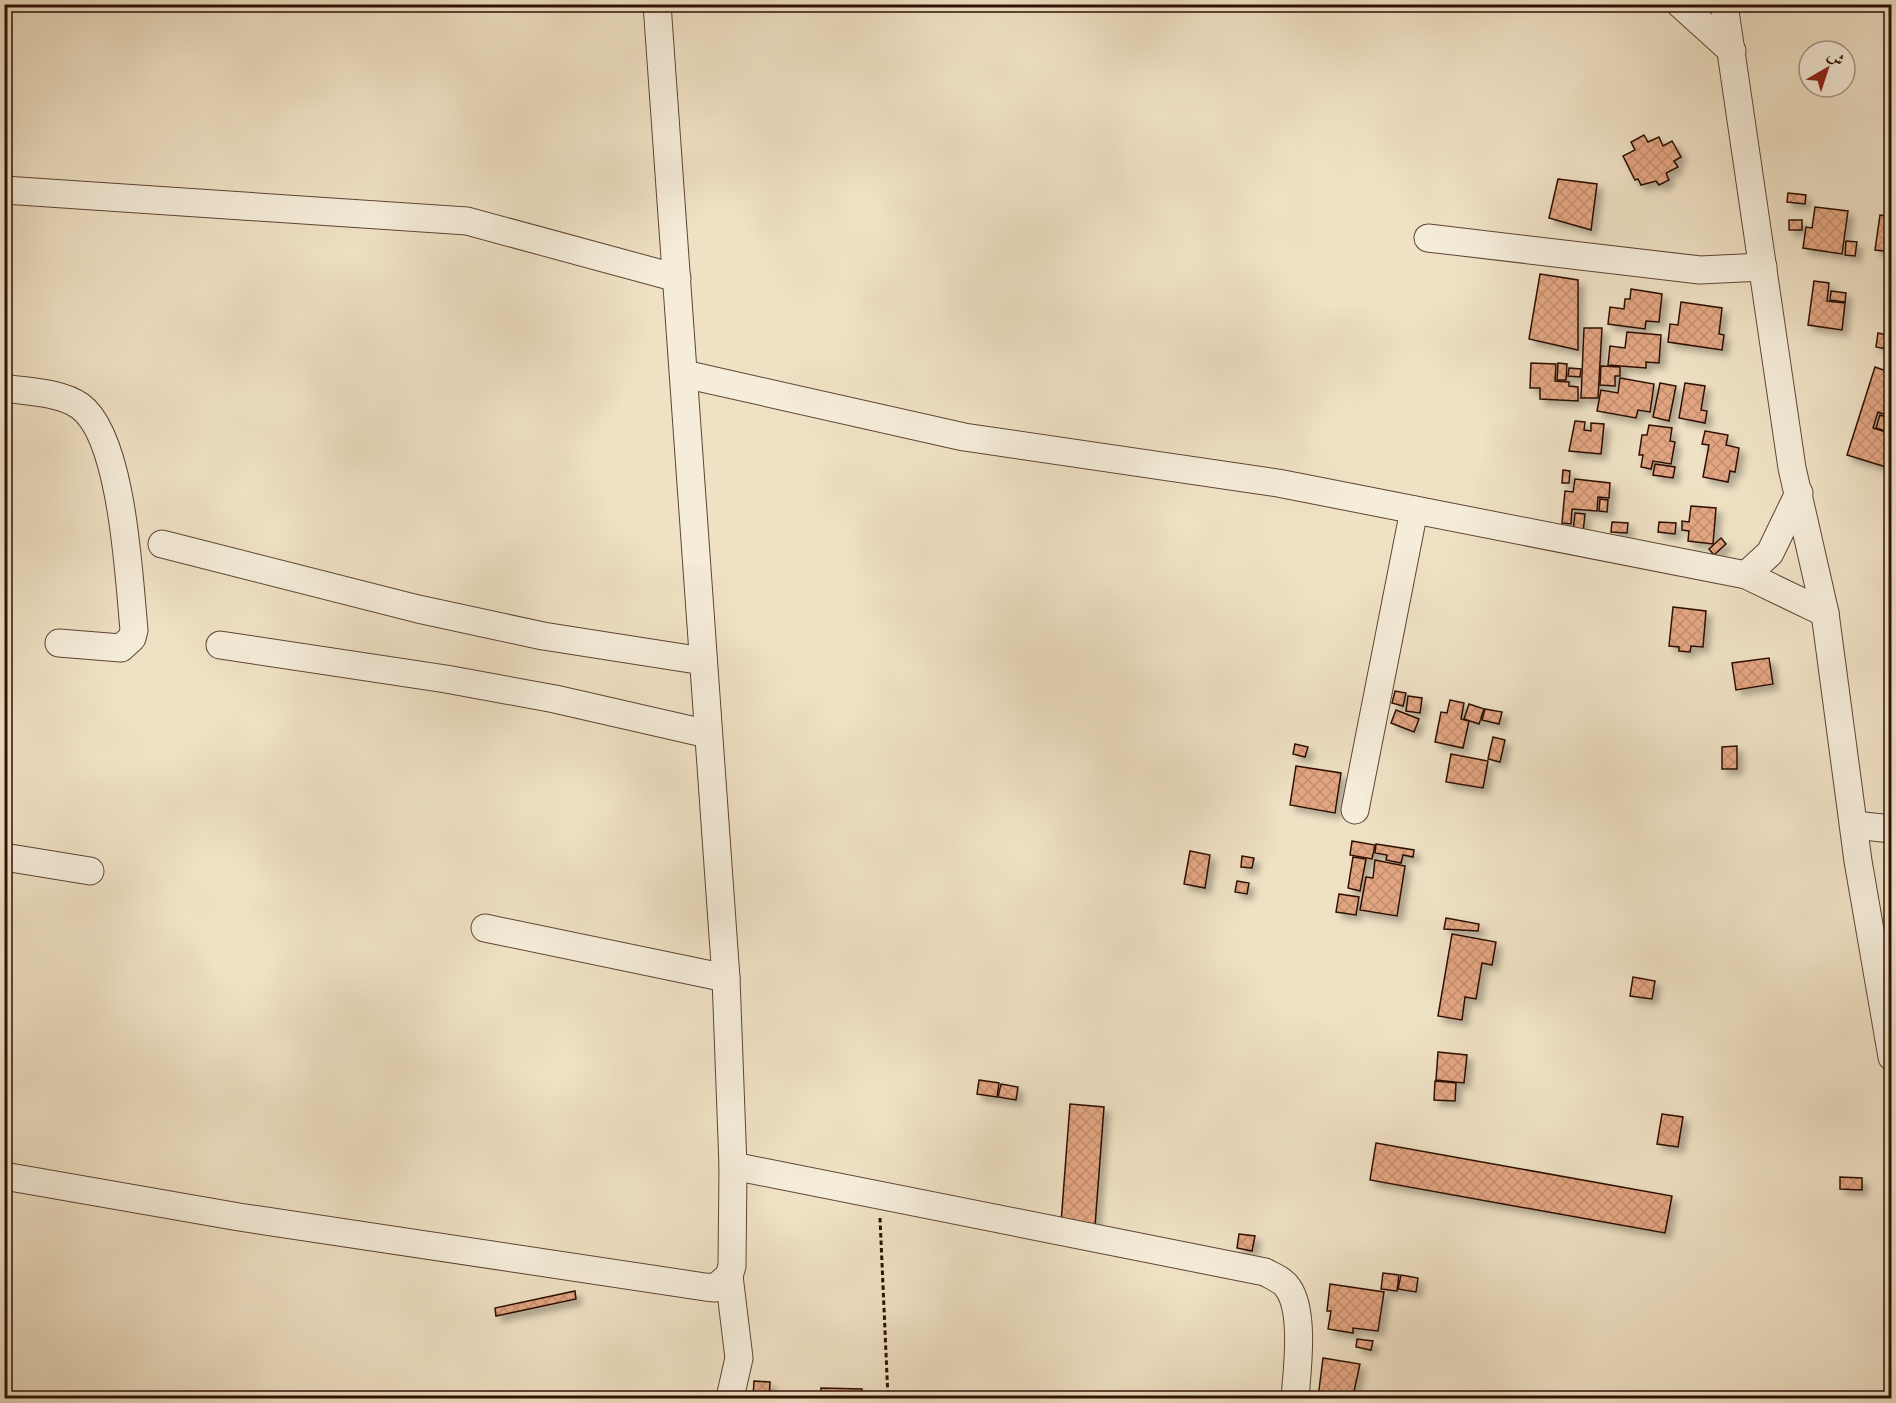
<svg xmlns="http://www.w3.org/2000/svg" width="1896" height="1403" font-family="'IM FELL English',Amiri,serif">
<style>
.building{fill:url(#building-cross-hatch);stroke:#2e1104;stroke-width:1.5;filter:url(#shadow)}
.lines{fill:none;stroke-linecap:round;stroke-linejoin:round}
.minor-casing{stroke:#5e4534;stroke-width:29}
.path{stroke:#2e1104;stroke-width:3;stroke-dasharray:4.5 3;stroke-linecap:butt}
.minor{stroke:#f5ecd9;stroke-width:27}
</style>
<defs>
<pattern id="building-cross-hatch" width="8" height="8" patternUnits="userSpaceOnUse" patternTransform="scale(1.5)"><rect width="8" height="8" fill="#e3a682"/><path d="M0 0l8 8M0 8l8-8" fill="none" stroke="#c38e6f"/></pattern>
<filter id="shadow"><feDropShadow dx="5.5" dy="5.5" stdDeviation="3" flood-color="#0004"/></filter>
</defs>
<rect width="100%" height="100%" fill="#efe1c4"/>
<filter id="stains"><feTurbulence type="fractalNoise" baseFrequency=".00333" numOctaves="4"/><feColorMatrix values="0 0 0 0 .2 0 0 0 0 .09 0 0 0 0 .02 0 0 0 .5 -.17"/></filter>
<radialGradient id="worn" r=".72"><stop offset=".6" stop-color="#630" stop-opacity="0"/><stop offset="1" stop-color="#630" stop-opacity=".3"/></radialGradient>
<g class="building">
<polygon points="1644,135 1648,142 1659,137 1663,146 1672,141 1681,157 1674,161 1678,167 1666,173 1669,180 1659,185 1656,181 1641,185 1638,179 1635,180 1623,156 1635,150 1631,142"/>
<polygon points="1558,179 1597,184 1591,230 1549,218"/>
<polygon points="1788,193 1806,195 1805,204 1787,202"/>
<polygon points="1815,207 1848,211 1842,254 1803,248 1806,227 1812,228"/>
<polygon points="1880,215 1892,217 1892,252 1875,250"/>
<rect x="1789" y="220" width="13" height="10"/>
<polygon points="1846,241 1857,242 1855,256 1845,255"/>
<polygon points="1540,274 1578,280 1578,350 1529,339"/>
<polygon points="1814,281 1829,283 1827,301 1845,303 1842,330 1808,325"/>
<polygon points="1631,289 1662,294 1659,322 1646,321 1645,329 1608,324 1610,307 1624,309 1625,299 1630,299"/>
<polygon points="1831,291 1846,293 1845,302 1830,300"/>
<polygon points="1681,302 1722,308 1719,334 1724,335 1722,350 1668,342 1670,324 1678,325"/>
<polygon points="1584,328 1602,328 1598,398 1581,398"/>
<polygon points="1627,332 1661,335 1659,363 1646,362 1646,368 1608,365 1610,346 1625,348"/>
<polygon points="1878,333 1892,336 1892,350 1876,347"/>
<polygon points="1531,363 1556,364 1555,381 1569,382 1569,386 1578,387 1578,401 1540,399 1540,388 1530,388"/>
<polygon points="1558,363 1567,364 1566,380 1557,380"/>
<polygon points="1601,366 1620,367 1620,376 1615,376 1615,386 1600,385"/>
<polygon points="1875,367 1892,373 1892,417 1878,412 1873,428 1892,434 1892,450 1886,467 1847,455"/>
<polygon points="1569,368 1581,369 1580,377 1568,376"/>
<polygon points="1620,378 1654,384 1650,412 1638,410 1636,418 1597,411 1601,390 1618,393"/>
<polygon points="1660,383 1676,386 1669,421 1653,417"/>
<polygon points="1685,383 1705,386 1701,410 1707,411 1705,423 1679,418"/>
<polygon points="1880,415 1892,419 1892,433 1876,428"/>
<polygon points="1575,421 1585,422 1584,430 1591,431 1591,423 1604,424 1601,454 1569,451"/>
<polygon points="1649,425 1672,428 1670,441 1675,442 1671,464 1653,461 1651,469 1641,467 1643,455 1639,455 1642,435 1647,435"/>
<polygon points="1705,431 1728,435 1726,445 1739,448 1735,472 1730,471 1728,482 1703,477 1709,445 1702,444"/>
<polygon points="1655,464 1675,467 1673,478 1653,475"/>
<polygon points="1563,470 1570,471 1569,483 1562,483"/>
<polygon points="1575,479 1610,483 1609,498 1598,497 1597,511 1572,509 1571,524 1562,523 1565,491 1573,492"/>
<polygon points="1600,499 1608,500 1607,512 1599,511"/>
<polygon points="1691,506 1716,508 1713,544 1688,541 1689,531 1682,530 1682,521 1689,522"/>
<polygon points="1575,513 1585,514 1583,533 1573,532"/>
<polygon points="1612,522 1628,523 1627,533 1611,532"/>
<polygon points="1659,522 1676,523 1675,534 1658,532"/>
<polygon points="1721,538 1726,544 1714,555 1709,549"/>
<polygon points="1673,607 1706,611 1703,647 1691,646 1690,652 1679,651 1679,647 1669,646"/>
<polygon points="1769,658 1773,684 1736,690 1732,663"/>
<polygon points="1395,691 1406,693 1403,706 1392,703"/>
<polygon points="1408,696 1422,698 1420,713 1406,711"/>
<polygon points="1450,700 1464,703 1461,719 1469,721 1463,748 1435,742 1441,712 1447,713"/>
<polygon points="1469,704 1484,709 1479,724 1464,719"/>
<polygon points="1485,709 1502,712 1499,724 1482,720"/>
<polygon points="1396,710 1419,719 1414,732 1391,723"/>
<polygon points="1493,737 1505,740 1500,762 1488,759"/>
<polygon points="1295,744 1308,747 1305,757 1293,754"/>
<polygon points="1737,746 1737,769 1722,769 1722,747"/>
<polygon points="1451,754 1488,761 1483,788 1446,782"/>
<polygon points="1296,766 1341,773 1335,813 1290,805"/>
<polygon points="1352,841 1375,845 1372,859 1350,855"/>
<polygon points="1376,844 1414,850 1413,857 1403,855 1401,863 1386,860 1387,855 1375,853"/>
<polygon points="1190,851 1210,855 1205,888 1184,884"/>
<polygon points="1242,856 1254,858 1252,868 1241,867"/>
<polygon points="1353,857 1366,859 1360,891 1348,888"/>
<polygon points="1375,860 1405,866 1397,916 1360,910 1366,877 1373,878"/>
<polygon points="1237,881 1249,883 1247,894 1235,892"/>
<polygon points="1339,894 1359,897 1356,915 1336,912"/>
<polygon points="1446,918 1479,924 1478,931 1444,929"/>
<polygon points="1452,934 1496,942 1492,965 1482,963 1476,999 1465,997 1462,1020 1438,1016"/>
<polygon points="1633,977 1655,981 1652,999 1630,996"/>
<polygon points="1438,1052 1467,1055 1464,1083 1436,1080"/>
<polygon points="979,1080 999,1083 997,1097 977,1094"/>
<polygon points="1435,1081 1456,1083 1455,1101 1434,1100"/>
<polygon points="1001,1084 1018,1087 1016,1100 998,1097"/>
<polygon points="1070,1104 1104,1107 1095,1226 1061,1223"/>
<polygon points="1662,1114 1683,1117 1678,1147 1657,1144"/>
<polygon points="1376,1143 1672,1196 1665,1233 1370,1180"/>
<polygon points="1840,1177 1862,1178 1862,1190 1840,1189"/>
<polygon points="1239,1234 1255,1236 1252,1251 1237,1248"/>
<polygon points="1383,1273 1399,1275 1397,1291 1381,1289"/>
<polygon points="1401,1275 1418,1278 1416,1292 1398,1289"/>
<polygon points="1330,1284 1384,1292 1378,1331 1353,1328 1353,1333 1328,1329 1331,1311 1327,1311"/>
<polygon points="575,1291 576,1299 496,1316 495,1308"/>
<polygon points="1357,1339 1373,1341 1371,1350 1356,1347"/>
<polygon points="1323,1358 1360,1364 1353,1396 1341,1394 1341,1398 1318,1398"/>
<polygon points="754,1381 770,1382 769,1398 753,1398"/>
<polygon points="821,1388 862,1389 862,1395 869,1395 869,1398 821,1398"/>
</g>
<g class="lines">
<g class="minor-casing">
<g id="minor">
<polyline points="1680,4 1732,51"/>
<polyline points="1724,4 1792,468 1825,613 1858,861 1892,1057"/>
<polyline points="4,190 467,221 677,278"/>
<polyline points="1428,238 1700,270 1763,267"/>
<polyline points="684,374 964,437 1278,483 1746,575 1825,613"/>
<path d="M4 388C28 392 60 392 80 406 123 437 129 580 134 630L132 638 121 648 59 643"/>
<polyline points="162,544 418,609 543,636 703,661"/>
<polyline points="1746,575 1770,553 1799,493"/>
<polyline points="220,645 446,679 555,699 708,734"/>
<polyline points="1355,810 1414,510"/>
<polyline points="1854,825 1892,829"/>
<polyline points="4,857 90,871"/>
<polyline points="485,928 726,978"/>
<path d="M733 1166 1265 1272C1274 1277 1283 1280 1288 1288 1305 1312 1297 1371 1295 1398"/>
<polyline points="4,1176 239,1217 705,1287 715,1288 729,1276 732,1266 733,1166 726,978 657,4"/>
<polyline points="729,1276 739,1358 730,1398"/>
</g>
</g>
<polyline class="path" points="880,1218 888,1398"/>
<use href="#minor" class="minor"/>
</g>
<rect width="1896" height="1403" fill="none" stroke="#efe1c4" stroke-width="24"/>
<rect x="6" y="6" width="1884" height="1391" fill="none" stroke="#2e1104" stroke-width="3"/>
<rect x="12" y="12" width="1872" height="1379" fill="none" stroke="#2e1104" stroke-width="1.5"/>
<g transform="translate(1827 69) rotate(39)"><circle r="28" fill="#f5ecd9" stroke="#a59484" stroke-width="1.5"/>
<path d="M0-4.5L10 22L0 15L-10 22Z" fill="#8f2418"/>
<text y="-9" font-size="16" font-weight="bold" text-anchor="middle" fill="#2e1104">ش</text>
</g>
<rect width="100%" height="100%" filter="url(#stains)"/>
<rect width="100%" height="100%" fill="url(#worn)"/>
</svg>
